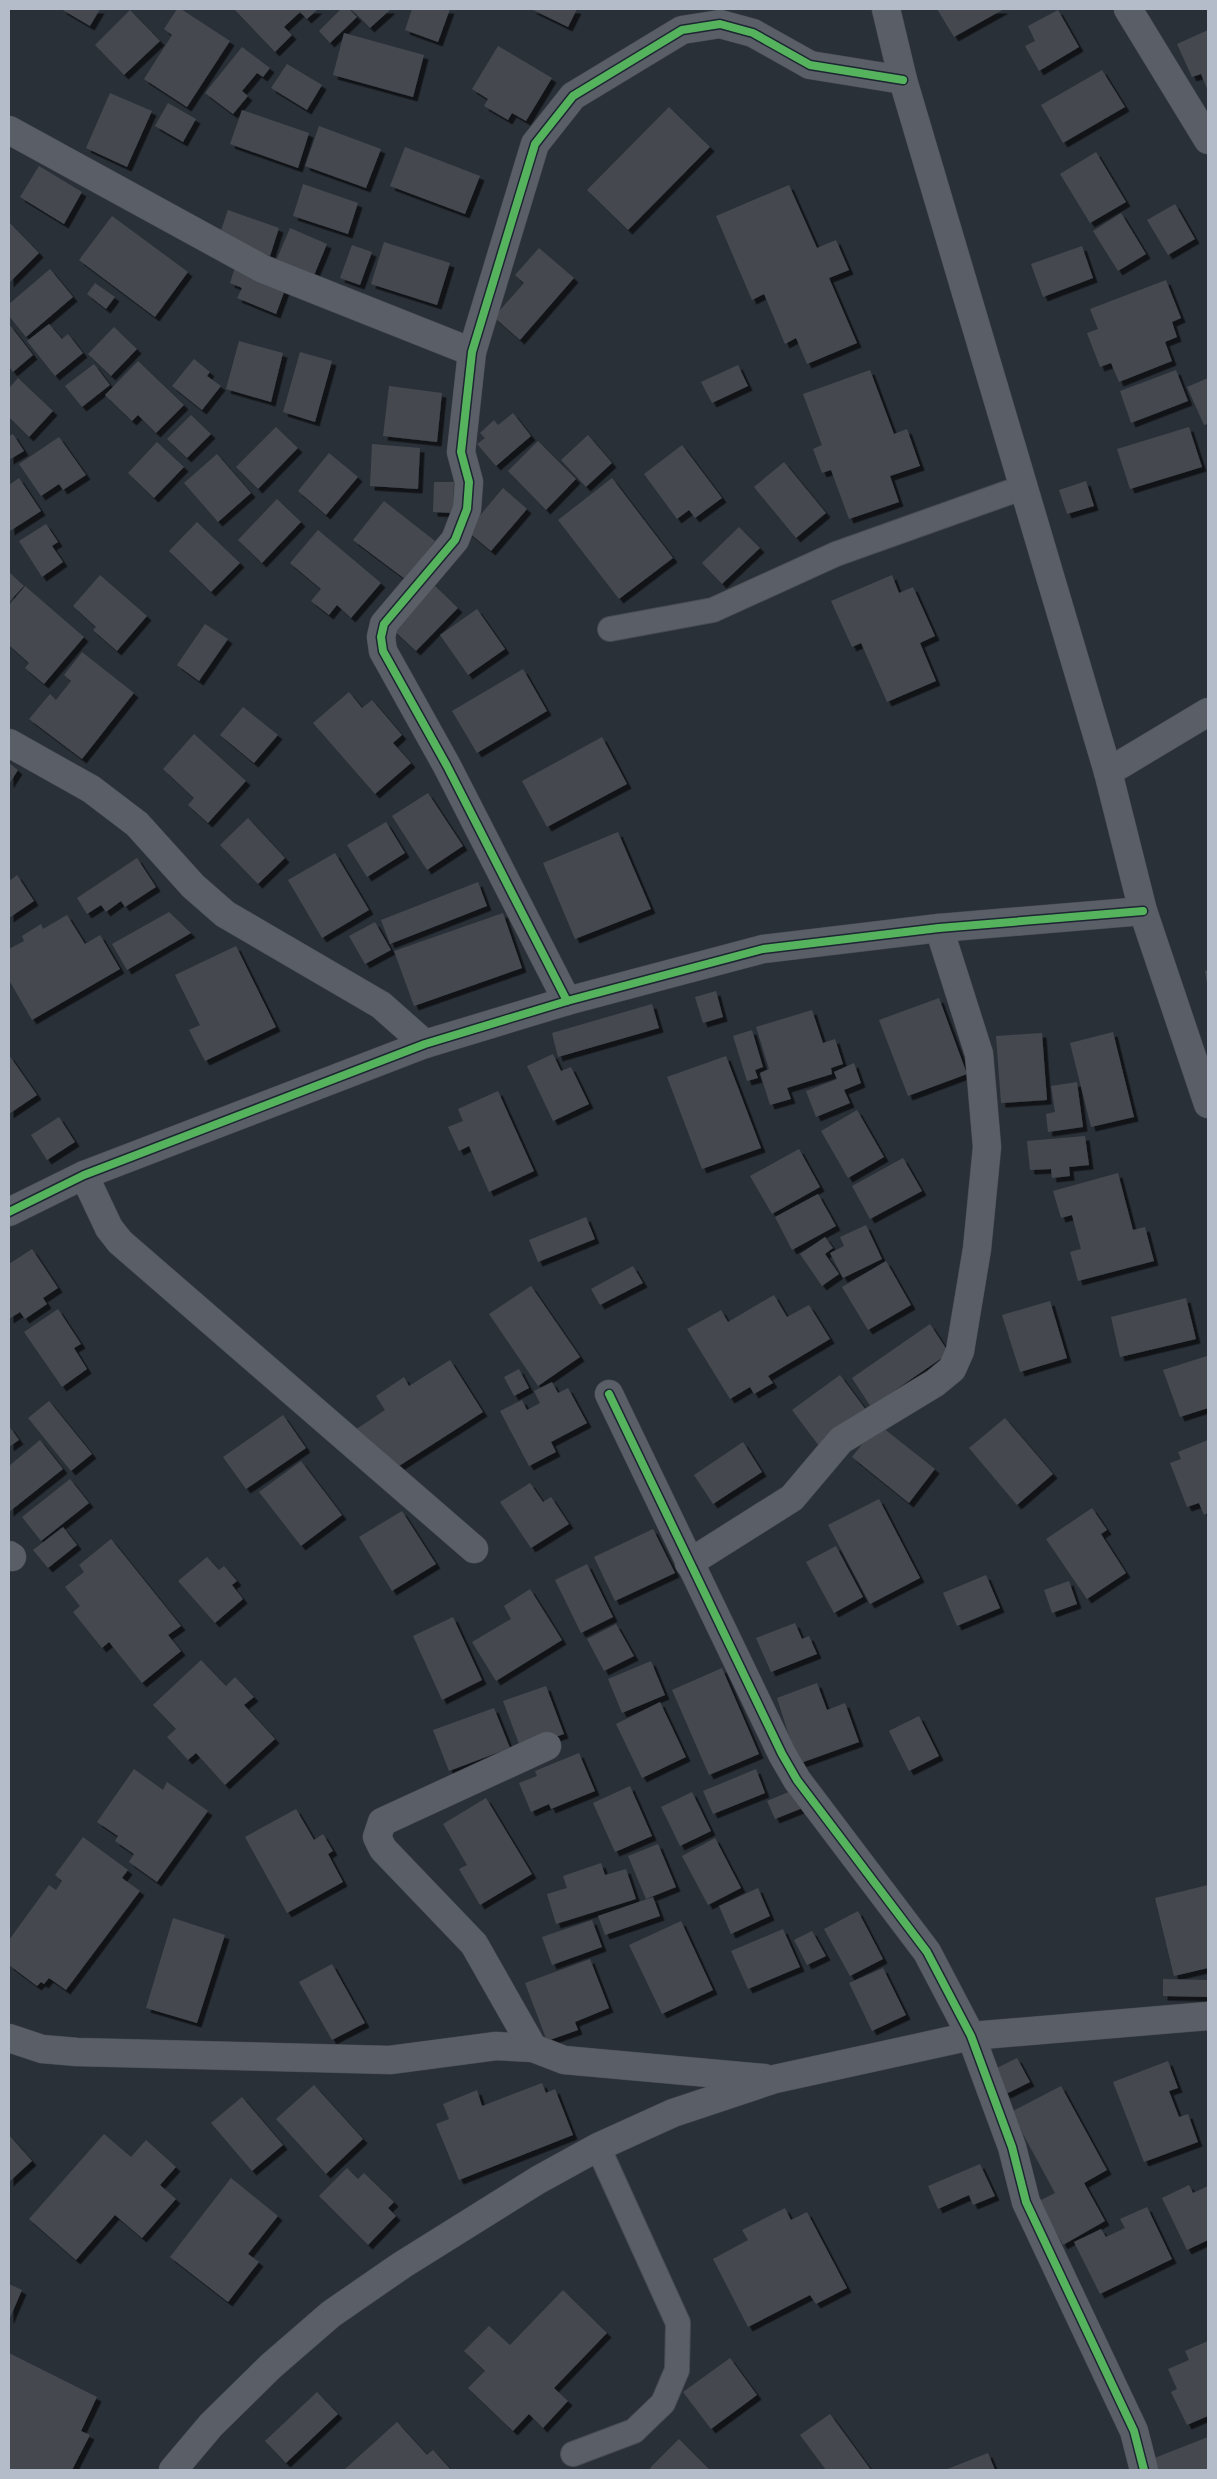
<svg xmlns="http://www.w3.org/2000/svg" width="1217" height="2479" font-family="Mulish,sans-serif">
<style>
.building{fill:#444950;filter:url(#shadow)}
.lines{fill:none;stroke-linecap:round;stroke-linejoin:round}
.lane-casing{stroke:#484c53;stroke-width:26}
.street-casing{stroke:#484c53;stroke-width:29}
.lane{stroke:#5a5e66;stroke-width:24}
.street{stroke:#5a5e66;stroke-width:28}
.cycleway-casing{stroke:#1d2633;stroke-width:11}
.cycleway{stroke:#56b35d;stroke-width:8}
</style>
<defs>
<filter id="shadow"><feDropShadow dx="4.5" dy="4.5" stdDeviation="0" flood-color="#0009"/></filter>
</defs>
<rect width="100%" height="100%" fill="#2a3038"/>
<g class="building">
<polygon points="61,9 100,9 90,26"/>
<polygon points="177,9 181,9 230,41 187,107 144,79 172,35 164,29"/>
<polygon points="234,9 318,9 307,19 300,12 284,27 292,35 275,52"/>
<polygon points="341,9 349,9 357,17 330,43 319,31"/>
<polygon points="351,9 391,9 370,28"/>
<polygon points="412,9 450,9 438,42 405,30"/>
<polygon points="531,9 577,9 568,27"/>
<polygon points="937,9 1004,9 954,37"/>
<polygon points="130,10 160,41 124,75 95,45"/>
<polygon points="1058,10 1079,47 1039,71 1025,46 1035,41 1028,26"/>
<polygon points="1208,30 1208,91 1201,74 1192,77 1177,44"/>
<polygon points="344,33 424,55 413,97 333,75"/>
<polygon points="498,46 552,78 526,121 512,113 508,120 484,106 488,99 472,89"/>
<polygon points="242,47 270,68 263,77 257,73 242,91 248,96 233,114 205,93"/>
<polygon points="287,64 322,85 307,110 271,88"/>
<polygon points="1102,70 1125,107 1063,143 1041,105"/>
<polygon points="110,93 152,111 127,167 86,148"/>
<polygon points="168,103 196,119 183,142 155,126"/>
<polygon points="669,107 710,147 628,230 587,190"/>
<polygon points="242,110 309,133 298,168 230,144"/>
<polygon points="319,126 381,149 366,188 305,166"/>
<polygon points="405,147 480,176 465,214 390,186"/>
<polygon points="1096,152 1126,202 1090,223 1060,174"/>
<polygon points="39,166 82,192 64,224 20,197"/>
<polygon points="303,184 358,203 348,234 293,216"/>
<polygon points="789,185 817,248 836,240 849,270 829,278 857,343 807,364 796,338 785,344 764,294 752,300 716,216"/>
<polygon points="1175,204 1195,239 1168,255 1147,220"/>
<polygon points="228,210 279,228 270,256 218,239"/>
<polygon points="1121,213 1146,254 1118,271 1093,231"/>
<polygon points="112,216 188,272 155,317 79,260"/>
<polygon points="9,222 39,253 9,283"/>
<polygon points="290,228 327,244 310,285 273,268"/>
<polygon points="384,242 450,263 437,305 371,284"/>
<polygon points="352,245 372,252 360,285 340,278"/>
<polygon points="1082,246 1093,278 1043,297 1031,264"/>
<polygon points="539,248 574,278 520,340 494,317 524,283 515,275"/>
<polygon points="235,267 286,287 276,314 237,298 242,288 230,283"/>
<polygon points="50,269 73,297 26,337 9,316 9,304"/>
<polygon points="1166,280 1181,318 1172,322 1177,337 1165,342 1172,361 1119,382 1111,363 1100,367 1087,333 1098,329 1090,309"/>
<polygon points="95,283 115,297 106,309 87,294"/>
<polygon points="9,324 33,355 13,372 9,367"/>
<polygon points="49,324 62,339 68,334 83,353 55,376 27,341"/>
<polygon points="114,327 137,349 111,376 88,354"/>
<polygon points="239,341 283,353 271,402 226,389"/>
<polygon points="300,352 332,361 315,422 283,412"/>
<polygon points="194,359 210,372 207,376 221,386 202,410 172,386"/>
<polygon points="138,361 184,405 156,433 138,415 132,421 105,395"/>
<polygon points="94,364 110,385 82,407 65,386"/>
<polygon points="738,365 748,386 712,403 701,382"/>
<polygon points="870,370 894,434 907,429 920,466 890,476 899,502 849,519 831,470 822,473 813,449 822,445 803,394"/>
<polygon points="1176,370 1188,401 1131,423 1120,391"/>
<polygon points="18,378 53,411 29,437 9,417 9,388"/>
<polygon points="1208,378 1208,424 1204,425 1187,387"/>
<polygon points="389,386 442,393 437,442 383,436"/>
<polygon points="513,413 531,436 496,466 477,444 485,438 480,433 494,420 498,425"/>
<polygon points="191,415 211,434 187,458 167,439"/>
<polygon points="276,427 298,448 258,489 236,467"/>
<polygon points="1189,427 1202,467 1130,489 1117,449"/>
<polygon points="13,434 24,451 9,460 9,436"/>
<polygon points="588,435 612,463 586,487 561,460"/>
<polygon points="59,437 86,475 63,490 59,484 41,496 19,464"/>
<polygon points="538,441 576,479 546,510 508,471"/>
<polygon points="157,442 184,467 154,498 128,473"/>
<polygon points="372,444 420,448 418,489 370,486"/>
<polygon points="682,445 722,498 695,518 689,510 677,519 644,474"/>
<polygon points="329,453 358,477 326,515 298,491"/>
<polygon points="217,454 251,493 218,522 184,483"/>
<polygon points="784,462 826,513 796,538 754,487"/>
<polygon points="19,478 41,511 10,531 9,485"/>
<polygon points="612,478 673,558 619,599 558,520"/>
<polygon points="1086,481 1094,506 1067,514 1059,490"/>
<polygon points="434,482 454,482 453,513 433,512"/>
<polygon points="503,488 527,509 491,551 467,531"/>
<polygon points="277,499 301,522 262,563 238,540"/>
<polygon points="384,501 435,541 405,579 353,540"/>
<polygon points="197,522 240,563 211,592 169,551"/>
<polygon points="46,524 58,542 52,546 63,562 42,577 19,541"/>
<polygon points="739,527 760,548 722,584 702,563"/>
<polygon points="318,530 381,583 351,618 337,605 329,615 311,601 321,589 290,563"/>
<polygon points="9,572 24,586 9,602"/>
<polygon points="100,575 147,616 117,651 93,630 96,627 73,606"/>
<polygon points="892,575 899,593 913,587 935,636 920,643 936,681 887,702 861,643 852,647 831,601"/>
<polygon points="431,582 458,608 416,651 389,626"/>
<polygon points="25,586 84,637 44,684 25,668 29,663 9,645 9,605"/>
<polygon points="477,609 505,649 468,675 440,635"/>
<polygon points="205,624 228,639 199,681 177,665"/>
<polygon points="82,652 134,693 82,759 29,719 50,694 56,700 71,681 64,675"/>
<polygon points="523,669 547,711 477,753 452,711"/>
<polygon points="349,692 362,708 372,700 402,735 393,743 411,763 375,794 313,723"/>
<polygon points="243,707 278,735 254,763 220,735"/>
<polygon points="194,734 246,781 208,823 188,805 194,798 163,769"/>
<polygon points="602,737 627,784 547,827 522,781"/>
<polygon points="9,763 18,770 9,784"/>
<polygon points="428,793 463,846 427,870 392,816"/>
<polygon points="248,818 285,858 258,884 220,845"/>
<polygon points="386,822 405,853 367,877 347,845"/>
<polygon points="618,832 651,909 575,939 543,863"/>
<polygon points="335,853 369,910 322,938 288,880"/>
<polygon points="137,858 156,887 125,907 121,901 106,912 101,905 87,914 77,898"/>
<polygon points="17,875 34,901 9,918 9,877 11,880"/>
<polygon points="478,882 487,906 390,944 381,920"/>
<polygon points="169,912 191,933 127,970 112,944"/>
<polygon points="503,913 522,968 414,1006 394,951"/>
<polygon points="67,915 85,944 100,935 120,969 32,1020 9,980 9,949 24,941 22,936 41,924 43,929"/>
<polygon points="375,922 391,950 365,964 349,936"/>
<polygon points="236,946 276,1027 205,1061 189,1030 200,1025 175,975"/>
<polygon points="1208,970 1208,983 1207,983 1205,971"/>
<polygon points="716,991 723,1017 703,1023 695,997"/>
<polygon points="939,998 967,1074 908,1096 879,1020"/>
<polygon points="652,1004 659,1028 558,1057 552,1033"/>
<polygon points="812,1010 823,1043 835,1039 843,1064 831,1068 832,1074 787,1088 791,1099 770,1105 760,1073 769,1069 756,1027"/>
<polygon points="752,1030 763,1067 755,1070 758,1078 747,1081 733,1036"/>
<polygon points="1113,1032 1134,1117 1091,1127 1070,1043"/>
<polygon points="1042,1033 1047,1100 1001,1103 996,1036"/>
<polygon points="553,1054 561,1071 571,1067 589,1104 553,1121 527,1066"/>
<polygon points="9,1055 37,1095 9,1114"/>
<polygon points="726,1056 761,1148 702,1169 667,1077"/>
<polygon points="854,1063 861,1083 844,1090 850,1103 816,1117 806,1091 837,1079 834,1072"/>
<polygon points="1077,1082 1083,1127 1048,1132 1046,1114 1055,1112 1051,1086"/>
<polygon points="498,1091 534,1171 489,1192 469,1146 459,1151 448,1127 463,1121 458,1109"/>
<polygon points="857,1110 884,1157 848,1178 821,1131"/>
<polygon points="59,1117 75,1142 47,1160 31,1135"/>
<polygon points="1085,1136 1089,1165 1069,1167 1070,1176 1052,1178 1051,1169 1030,1170 1027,1141"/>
<polygon points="799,1149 820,1187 772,1214 750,1176"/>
<polygon points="903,1158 922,1191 870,1219 852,1186"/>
<polygon points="1118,1173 1133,1230 1145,1227 1154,1261 1078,1281 1070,1252 1081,1249 1072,1215 1061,1218 1053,1191"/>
<polygon points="818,1194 836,1226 792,1250 775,1217"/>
<polygon points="586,1217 595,1239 538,1262 529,1240"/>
<polygon points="866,1225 882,1259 843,1278 830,1253 844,1246 840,1237"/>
<polygon points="825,1237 833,1248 825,1254 839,1274 822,1286 800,1254"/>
<polygon points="32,1249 58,1288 43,1298 47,1304 25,1319 20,1312 9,1319 9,1264"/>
<polygon points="886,1261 911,1305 868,1330 842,1287"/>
<polygon points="633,1266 643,1283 600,1305 591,1289"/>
<polygon points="531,1286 580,1357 538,1386 489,1314"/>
<polygon points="774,1295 787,1317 809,1305 830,1339 768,1376 773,1383 754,1394 750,1387 730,1399 687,1329 721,1310 728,1322"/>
<polygon points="1186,1298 1196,1339 1120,1357 1111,1317"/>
<polygon points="1050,1301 1067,1358 1020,1372 1002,1315"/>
<polygon points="58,1309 81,1344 74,1348 87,1369 62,1387 24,1332"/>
<polygon points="930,1324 949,1353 871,1407 852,1378"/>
<polygon points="1207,1356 1208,1408 1180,1417 1163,1370"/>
<polygon points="450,1360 483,1412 399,1466 355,1430 385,1410 376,1396 404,1377 409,1386"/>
<polygon points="519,1369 529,1388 514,1396 504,1377"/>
<polygon points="840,1375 866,1410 819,1446 792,1410"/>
<polygon points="552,1382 558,1393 568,1388 587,1423 551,1442 556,1452 529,1466 500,1411 522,1400 527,1410 540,1403 534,1391"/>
<polygon points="49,1401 92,1454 71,1471 28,1418"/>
<polygon points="283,1415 306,1448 246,1489 223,1457"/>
<polygon points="1005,1418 1053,1474 1017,1505 969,1448"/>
<polygon points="878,1424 935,1469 909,1503 852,1457"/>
<polygon points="9,1426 19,1440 9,1447"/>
<polygon points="40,1440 63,1469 9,1512 9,1466"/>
<polygon points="1208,1440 1208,1513 1204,1515 1199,1503 1187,1507 1170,1463 1181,1459 1178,1452"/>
<polygon points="743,1442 762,1472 713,1504 694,1475"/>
<polygon points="301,1461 342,1515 301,1546 259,1492"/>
<polygon points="70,1479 89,1503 41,1541 22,1517"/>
<polygon points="530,1483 543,1502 551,1497 569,1524 531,1548 500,1502"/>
<polygon points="879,1499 920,1578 870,1604 828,1525"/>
<polygon points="1092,1508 1107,1530 1101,1534 1126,1573 1087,1599 1046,1539"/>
<polygon points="402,1511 436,1564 392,1591 359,1537"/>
<polygon points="63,1527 77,1545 48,1568 33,1550"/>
<polygon points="653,1529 675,1573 615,1601 594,1557"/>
<polygon points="111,1539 181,1626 168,1635 181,1651 142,1683 109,1642 102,1648 73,1612 80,1606 65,1587 84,1572 79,1565"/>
<polygon points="836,1546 863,1597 834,1613 806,1562"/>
<polygon points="207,1557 219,1570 224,1566 237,1581 232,1585 243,1599 215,1623 178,1581"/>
<polygon points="587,1564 613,1617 581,1633 555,1580"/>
<polygon points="986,1575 1000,1608 957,1626 943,1593"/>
<polygon points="1069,1581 1077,1604 1052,1613 1044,1590"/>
<polygon points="530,1589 562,1640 496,1681 472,1642 511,1619 504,1606"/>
<polygon points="453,1617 482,1680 442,1700 413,1636"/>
<polygon points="795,1623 802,1639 809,1636 817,1654 771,1672 756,1638"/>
<polygon points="616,1624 634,1656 604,1671 587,1639"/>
<polygon points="201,1660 226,1686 235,1677 254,1697 244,1705 275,1739 225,1785 196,1753 188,1760 167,1737 176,1729 153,1705"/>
<polygon points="651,1661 665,1695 622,1713 608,1679"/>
<polygon points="722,1668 759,1754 709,1775 672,1690"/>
<polygon points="817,1683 827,1710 845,1703 859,1742 798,1764 777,1698"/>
<polygon points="546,1686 564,1734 521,1749 503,1701"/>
<polygon points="660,1702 686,1757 642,1778 616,1724"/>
<polygon points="494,1708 510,1748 449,1771 433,1730"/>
<polygon points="919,1716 939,1756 909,1771 889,1731"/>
<polygon points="579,1753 595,1791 551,1809 549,1804 531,1812 519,1783 537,1776 535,1771"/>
<polygon points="134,1769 163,1790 167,1782 208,1811 157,1882 129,1862 134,1854 115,1841 118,1836 97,1822"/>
<polygon points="756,1769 765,1793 713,1814 703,1791"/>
<polygon points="630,1786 652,1836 615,1852 593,1803"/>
<polygon points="798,1788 805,1807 775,1819 767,1801"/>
<polygon points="692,1792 711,1831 680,1846 661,1807"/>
<polygon points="486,1798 532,1874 480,1905 459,1869 467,1865 443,1824"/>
<polygon points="296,1809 314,1840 323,1834 333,1851 328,1854 343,1882 287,1913 245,1837"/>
<polygon points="83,1837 128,1870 122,1878 140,1891 66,1990 49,1978 44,1984 41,1982 37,1986 9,1965 9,1940 49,1885 56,1890 62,1881 55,1875"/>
<polygon points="715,1838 741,1888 708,1905 682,1856"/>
<polygon points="658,1844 676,1887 646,1899 628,1856"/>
<polygon points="601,1863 605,1875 626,1869 636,1899 556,1924 547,1894 567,1888 563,1876"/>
<polygon points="1208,1885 1208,1968 1174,1976 1155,1898"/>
<polygon points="758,1888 770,1916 731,1934 719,1906"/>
<polygon points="653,1897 660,1916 605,1935 598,1916"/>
<polygon points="858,1911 883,1959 850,1976 824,1929"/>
<polygon points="173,1918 225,1935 197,2023 146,2008"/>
<polygon points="592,1920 602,1947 552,1965 542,1937"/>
<polygon points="681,1921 713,1990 662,2014 629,1945"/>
<polygon points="783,1929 800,1967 748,1989 731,1951"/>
<polygon points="812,1931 826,1956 807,1965 794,1940"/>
<polygon points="590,1959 609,2008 575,2022 578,2030 547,2041 525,1983"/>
<polygon points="332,1964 365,2023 332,2040 299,1982"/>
<polygon points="883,1968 906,2015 872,2031 849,1983"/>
<polygon points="1163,1979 1208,1980 1208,1997 1163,1996"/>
<polygon points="1017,2058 1030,2082 1006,2094 993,2070"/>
<polygon points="1168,2061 1178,2088 1169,2091 1179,2117 1188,2114 1198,2142 1144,2162 1113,2082"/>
<polygon points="542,2083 546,2093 555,2089 573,2135 459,2180 436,2124 449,2119 443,2104 477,2090 482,2106"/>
<polygon points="314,2085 363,2139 326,2174 276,2119"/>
<polygon points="1061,2086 1107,2170 1084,2183 1105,2221 1063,2245 1039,2201 1055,2193 1011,2112"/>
<polygon points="242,2097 283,2145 252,2171 211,2123"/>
<polygon points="104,2134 131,2157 146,2140 176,2167 160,2185 176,2199 142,2238 115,2215 76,2260 29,2219"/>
<polygon points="9,2135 32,2161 9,2182"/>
<polygon points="980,2164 995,2196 973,2205 969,2195 938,2209 928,2186"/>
<polygon points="347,2168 358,2179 364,2173 394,2202 388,2208 396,2216 368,2245 319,2196"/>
<polygon points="231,2178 278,2216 248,2254 259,2262 228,2302 170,2257"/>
<polygon points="1189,2185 1193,2193 1208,2186 1208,2240 1187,2250 1162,2198"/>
<polygon points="1147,2207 1172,2259 1100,2294 1074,2242 1101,2229 1106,2237 1125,2228 1120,2219"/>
<polygon points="785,2208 791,2220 807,2212 847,2288 816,2304 810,2295 748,2327 713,2259 748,2240 742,2230"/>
<polygon points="9,2284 22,2290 9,2320"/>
<polygon points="563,2290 607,2333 554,2388 568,2401 543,2428 529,2414 513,2431 468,2388 485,2371 464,2351 489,2326 510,2345"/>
<polygon points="1208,2341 1208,2416 1187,2425 1171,2392 1177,2389 1168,2369 1189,2360 1185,2351"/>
<polygon points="9,2353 97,2397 81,2431 90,2435 72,2470 9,2470"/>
<polygon points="730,2358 757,2395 711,2429 683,2392"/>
<polygon points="317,2392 338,2414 286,2463 265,2441"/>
<polygon points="830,2414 871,2470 826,2470 800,2435"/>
<polygon points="397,2422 427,2455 433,2450 451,2470 344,2470"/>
<polygon points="1208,2437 1208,2470 1157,2470 1152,2459"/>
<polygon points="679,2439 710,2470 652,2470 650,2468"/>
<polygon points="988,2453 995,2470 945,2470"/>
</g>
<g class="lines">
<g class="lane-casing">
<g id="lane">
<polyline points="610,629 713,610 836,554 1024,487"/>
<polyline points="573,2454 634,2431 663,2403 677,2370 678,2323 598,2147"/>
</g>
</g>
<g class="street-casing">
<g id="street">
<polyline points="886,9 903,80 1108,772 1143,911 1208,1104"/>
<polyline points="1128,9 1208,140"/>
<polyline points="9,130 263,269 472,352"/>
<polyline points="9,743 91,789 137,824 193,886 225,914 381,1005 425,1044"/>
<polyline points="1108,772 1208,712"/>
<polyline points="567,1001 447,766 383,651 381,637 384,624 455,540 467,509 469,482 461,452 472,352 535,144 573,96 682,30 720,24 753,33 810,65 903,80"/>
<polyline points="84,1175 109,1228 120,1242 474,1549"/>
<polyline points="9,1212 84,1175 425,1044 567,1001 763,949 939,928 1143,911"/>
<polyline points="609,1394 782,1754 797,1780 927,1952 971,2036 1012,2147 1026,2202 1134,2431 1144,2470"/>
<polyline points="9,1555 12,1557"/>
<polyline points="689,1563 792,1498 841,1440 935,1383 952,1369 960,1351 977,1249 987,1147 979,1054 939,928"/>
<polyline points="9,2038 42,2049 77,2052 390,2060 496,2046 533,2048 564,2060 764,2078"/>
<polyline points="533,2048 474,1944 383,1849 377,1837 382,1822 547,1746"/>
<polyline points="173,2470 211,2425 271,2366 331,2314 402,2265 538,2180 598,2147 673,2113 775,2079 971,2036 1208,2016"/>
</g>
</g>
<use href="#lane" class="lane"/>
<use href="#street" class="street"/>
<g class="cycleway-casing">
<g id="cycleway">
<polyline points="567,1001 447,766 383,651 381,637 384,624 455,540 467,509 469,482 461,452 472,352 535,144 573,96 682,30 720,24 753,33 810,65 903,80"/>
<polyline points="9,1212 84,1175 425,1044 567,1001 763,949 939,928 1143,911"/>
<polyline points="609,1394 782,1754 797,1780 927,1952 971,2036 1012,2147 1026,2202 1134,2431 1144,2470"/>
</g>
</g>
<use href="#cycleway" class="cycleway"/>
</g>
<rect width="1217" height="2479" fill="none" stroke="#b4bcc9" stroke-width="20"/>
</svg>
